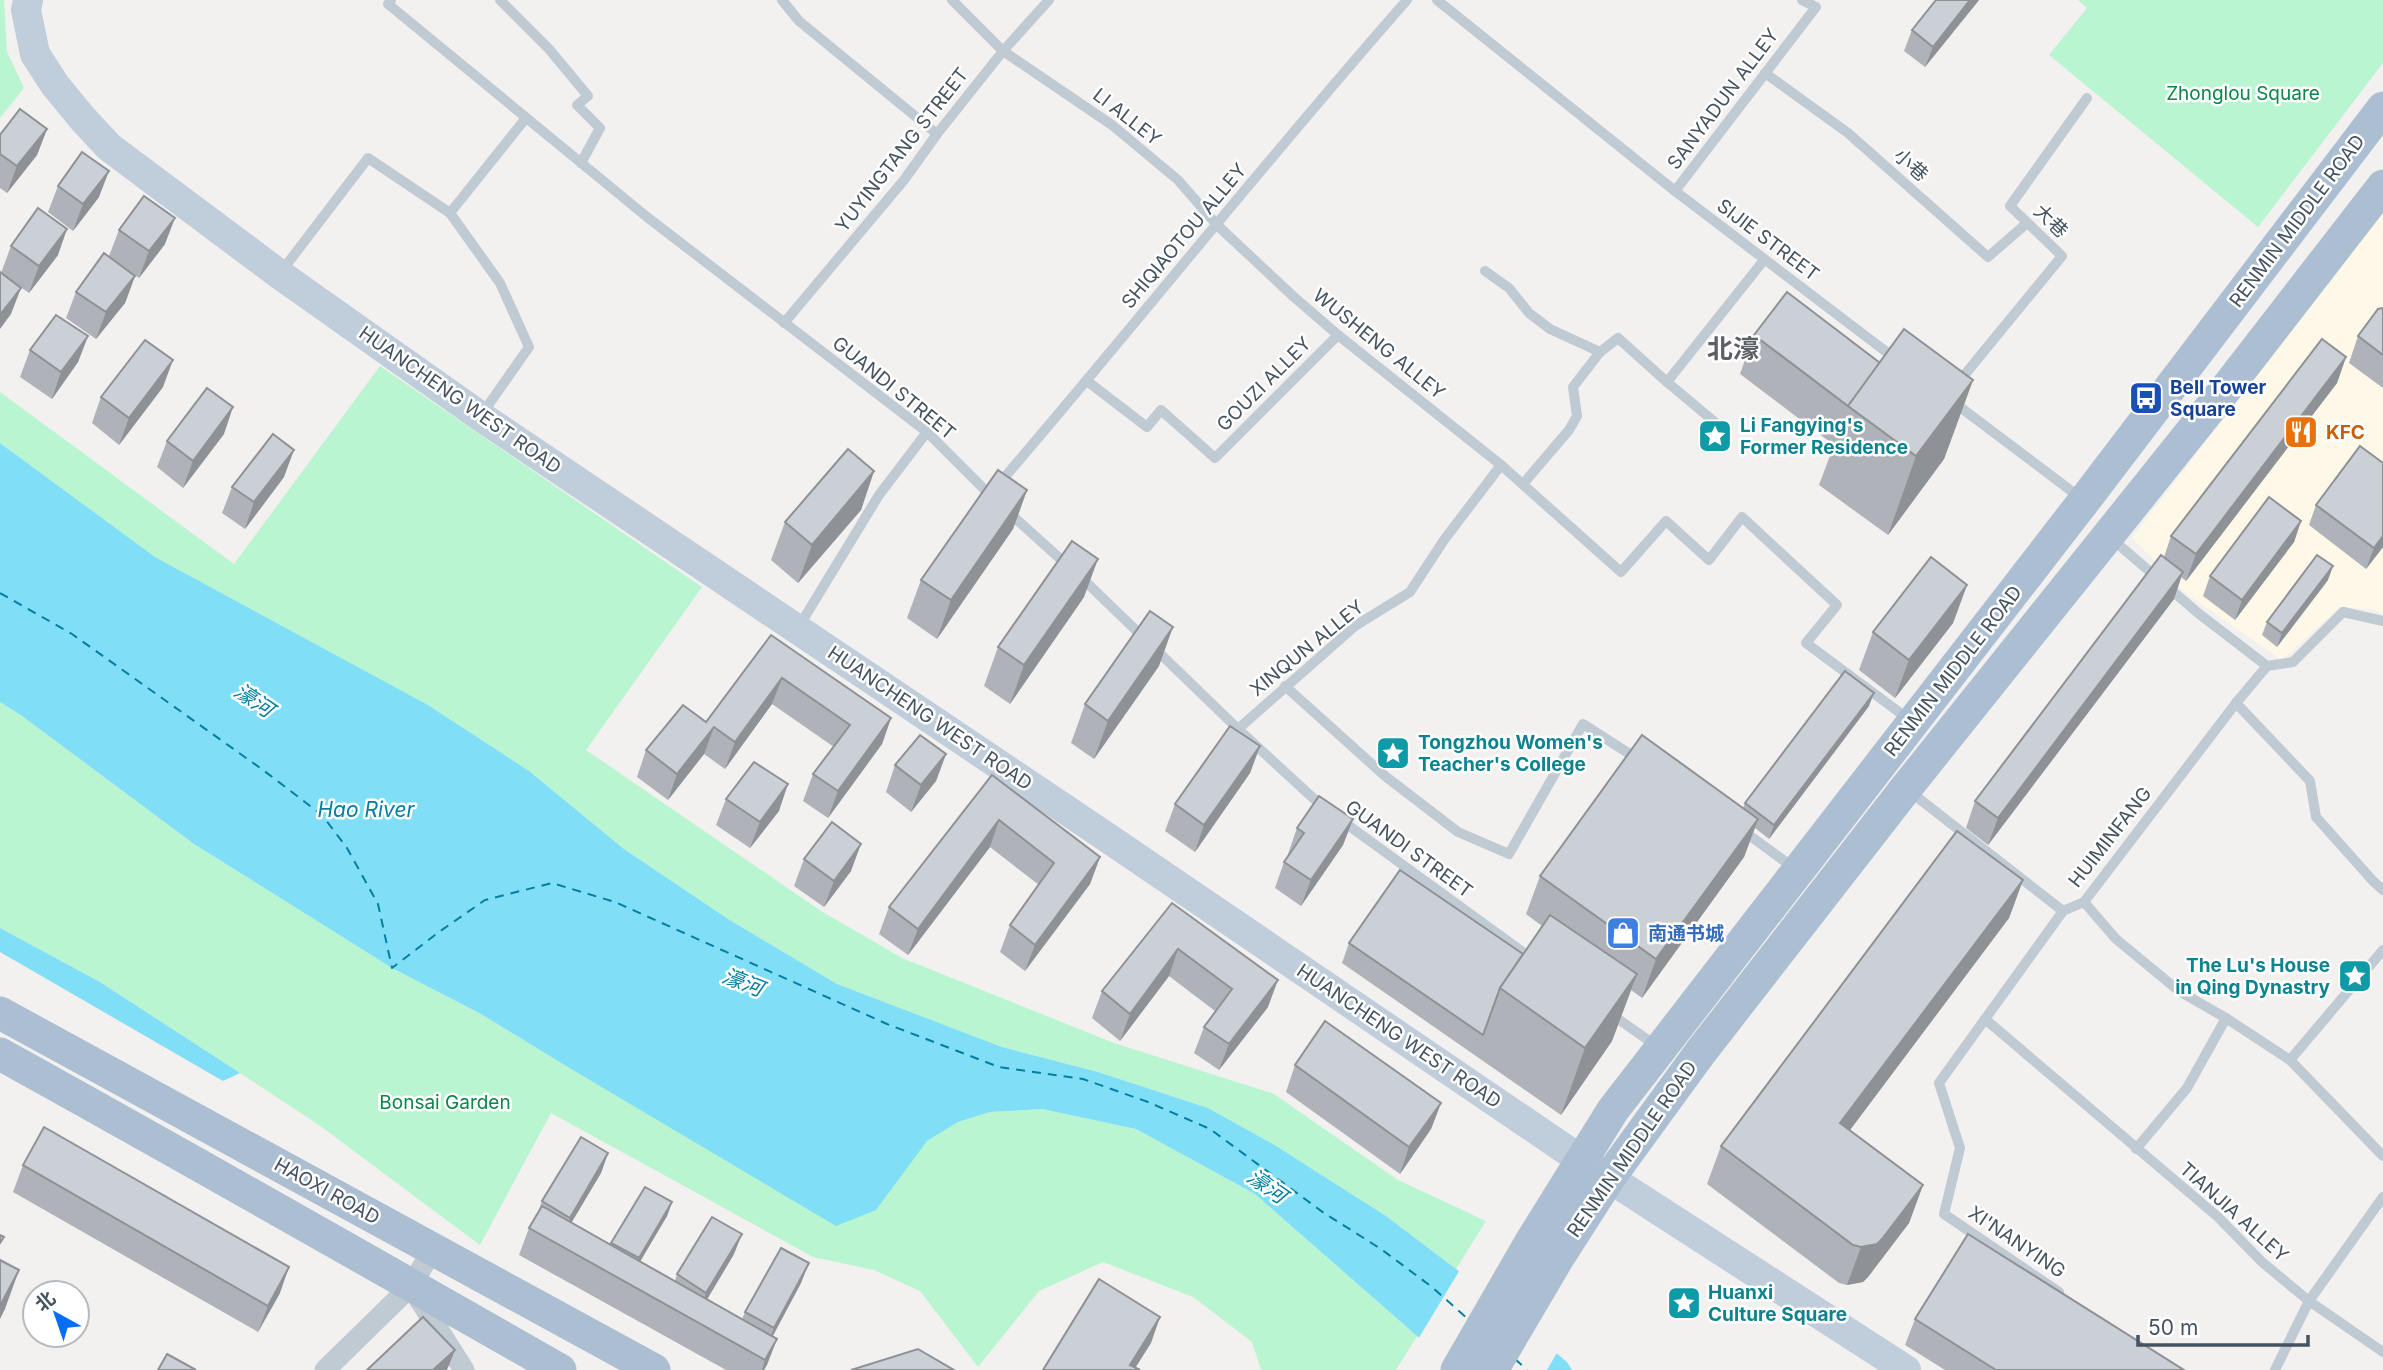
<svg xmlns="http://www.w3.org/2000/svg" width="2383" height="1370" font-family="Inter,'Noto Sans SC',sans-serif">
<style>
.commercial{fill:#fef8e8}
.green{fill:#b9f5d0}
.water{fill:#81def7}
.pier{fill:#f3f0f0}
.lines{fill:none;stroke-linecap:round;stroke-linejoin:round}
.ferry{stroke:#037f9f;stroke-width:2;stroke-dasharray:9 7;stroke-linecap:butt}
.lane{stroke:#bfcad3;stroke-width:10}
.street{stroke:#bfcad3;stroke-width:21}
.secondary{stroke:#c0cddb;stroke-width:30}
.primary{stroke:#acbfd2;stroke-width:33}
.wall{fill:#afb2b8}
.shaded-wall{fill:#8e9196}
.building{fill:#cbcfd6;stroke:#8e9196;stroke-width:2}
.labels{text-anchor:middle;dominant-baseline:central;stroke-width:5;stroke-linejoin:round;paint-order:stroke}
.park-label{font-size:19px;fill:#0c8548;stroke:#fff}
.street-label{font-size:19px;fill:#455360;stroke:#fff}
.transit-label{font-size:19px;font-weight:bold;fill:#164399;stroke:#fff;text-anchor:start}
.culture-label{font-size:19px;font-weight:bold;fill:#0d838f;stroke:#fff;text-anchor:start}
.food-label{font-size:19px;font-weight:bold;fill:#c56008;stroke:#fff;text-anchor:start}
.shop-label{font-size:19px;font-weight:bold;fill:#366cbe;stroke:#fff;text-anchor:start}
.water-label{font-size:21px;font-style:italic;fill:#037f9f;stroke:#fff}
.district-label{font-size:26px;font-weight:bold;fill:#5b6066;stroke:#fff}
</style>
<rect width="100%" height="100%" fill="#f3f0f0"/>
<polygon class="commercial" points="2383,210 2383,615 2375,610 2340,607 2282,660 2188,595 2132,538"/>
<g class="green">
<polygon points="0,0 4,0 7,52 24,88 0,118"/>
<polygon points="2078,0 2383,0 2383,63 2258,227 2049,55 2087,8"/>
<polygon points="380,366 702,587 586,750 821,911 902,958 1114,1043 1274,1094 1398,1180 1486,1221 1456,1269 1386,1216 1273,1144 1208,1108 1098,1072 1002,1047 837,984 728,919 624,849 529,771 428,705 155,557 0,443 0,392 234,564"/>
<polygon points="0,702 22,716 194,844 392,968 481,1014 571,1069 836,1225 910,1161 927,1141 958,1122 990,1112 1042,1109 1136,1129 1255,1194 1417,1336 1396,1370 1261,1370 1252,1342 1193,1297 1103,1262 1039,1291 978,1367 920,1291 874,1270 813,1257 551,1113 480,1245 319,1125 240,1073 100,982 0,928"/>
</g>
<g class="water">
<polygon points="0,443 155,557 428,705 529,771 624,849 728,919 837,984 1002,1047 1098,1072 1208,1108 1273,1144 1386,1216 1456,1269 1567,1362 1572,1370 1460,1370 1417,1336 1255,1194 1136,1129 1042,1109 990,1112 958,1122 927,1141 876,1210 836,1226 571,1069 481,1014 392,968 194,844 22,716 0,702"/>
<polygon points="0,928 100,982 240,1073 223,1081 0,952"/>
</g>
<polygon class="pier" points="1461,1268 1558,1351 1547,1370 1454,1370 1417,1341"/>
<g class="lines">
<g class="ferry">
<polyline points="0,593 72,634 263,770 322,815 347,848 378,904 392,968 439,932 485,900 552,883 615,902 887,1024 999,1067 1083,1079 1148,1102 1210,1129 1324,1213 1381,1249 1432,1287 1468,1319"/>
<polyline points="1515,1359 1527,1370"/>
</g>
<g class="lane">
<polyline points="391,0 388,4 647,217 927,432 993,498"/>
<polyline points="500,0 549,49 588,96 577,105 600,128 581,163"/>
<polyline points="782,0 799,21 937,134"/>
<polyline points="952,0 1003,51 1112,125 1178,180 1217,225 1294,297 1338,335 1501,465 1621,572 1666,521 1709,560 1742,517 1837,605 1806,643 1911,721"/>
<polyline points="1437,0 1675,191 1897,360"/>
<polyline points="1765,73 1848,133 1988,257 2027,223"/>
<polyline points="1675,191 1816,7 1802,0"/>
<polyline points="1485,271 1509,288 1529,313 1550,329 1600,352"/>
<polyline points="281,272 368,158 450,213"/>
<polyline points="784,323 904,180 937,134 1003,51 1049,0"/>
<polyline points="1087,381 1147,427 1161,410 1215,458 1338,335"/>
<polyline points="1957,384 2062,256 2010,206 2087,98"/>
<polyline points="1952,401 2082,499"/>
<polyline points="482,414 529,347 500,283 450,213 526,118"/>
<polyline points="1723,429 1667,382 1764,260"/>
<polyline points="1523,484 1569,430 1577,416 1573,387 1600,352 1618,338 1667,382"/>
<path d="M998 485C1136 324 1267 159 1407 0"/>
<polyline points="1007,511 1086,582 1238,729 1325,809"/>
<polyline points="2112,539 2198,613 2267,666"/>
<polyline points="798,628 879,495 927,432"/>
<polyline points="2267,666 2293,662 2343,612 2383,621"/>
<polyline points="1285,686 1385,776 1458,832 1509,854 1583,724 1639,760"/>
<polyline points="2236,703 2310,781 2316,817 2373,881 2383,890"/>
<polyline points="1238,729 1355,626 1410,592 1444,540 1501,465"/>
<polyline points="1908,790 2063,911"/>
<polyline points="1341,820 1535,961"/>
<polyline points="1742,830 1794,868"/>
<polyline points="2084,902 2116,939 2179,991 2226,1018 2290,1060 2383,1156"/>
<polyline points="1608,1012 1658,1047"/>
<polyline points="1985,1019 2218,1217 2262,1262 2309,1301 2383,1352"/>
<polyline points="2290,1060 2383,950"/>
<polyline points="2136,1149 2187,1088 2226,1018"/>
<polyline points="2059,1292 1944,1214 1960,1148 1939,1083 2063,911 2084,902 2236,703 2267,666"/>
<polyline points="2275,1370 2309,1301 2383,1197"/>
</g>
<g class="street">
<polyline points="414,1291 464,1370"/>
<polyline points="325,1370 411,1286 433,1249"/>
</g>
<polyline class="secondary" points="28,0 26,10 35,54 55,85 83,119 109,147 279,274 480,416 1099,832 1581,1160 1906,1370"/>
<g class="primary">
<polyline points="0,1013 654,1370"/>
<path d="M0 1054C188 1158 374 1264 560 1370"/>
<polyline points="1457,1370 1532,1240 1613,1110 2084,501 2383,108"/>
<polyline points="1492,1370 1559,1256 1609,1178 1700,1053 1906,788 2232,381 2383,186"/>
</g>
</g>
<g class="wall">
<polygon points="1979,0 1925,67 1904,51 1912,30"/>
<polygon points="47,129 37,155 7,193 0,188 0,135"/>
<polygon points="58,186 99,197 73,231 48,212"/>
<polygon points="119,230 165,244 139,278 109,256"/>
<polygon points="11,246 58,255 29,293 1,273"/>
<polygon points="135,276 125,303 96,339 66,318 76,292"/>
<polygon points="2383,308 2383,388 2349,363 2358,336"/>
<polygon points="1754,335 1880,363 1973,380 1944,459 1888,535 1819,485 1834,445 1740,374"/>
<polygon points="88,336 78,362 52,399 20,377 30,350"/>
<polygon points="2346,357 2337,383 2186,581 2181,577 2174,599 1988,845 1966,828 1975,801 2164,557 2171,536"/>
<polygon points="163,387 119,445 92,423 101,397"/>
<polygon points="224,434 183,488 157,467 167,441"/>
<polygon points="874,471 861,510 798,583 771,560 785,522"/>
<polygon points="284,477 245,529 222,513 232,487"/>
<polygon points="1027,490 1013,529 937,639 907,618 921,580"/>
<polygon points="2316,505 2383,547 2366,569 2309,525"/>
<polygon points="2301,521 2294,542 2235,620 2203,596 2210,576"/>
<polygon points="2328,580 2277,647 2262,635 2267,622"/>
<polygon points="1967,585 1953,623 1895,698 1859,670 1873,632"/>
<polygon points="1084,597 1010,704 984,686 998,647"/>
<polygon points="771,635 891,718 882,744 828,818 803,801 813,774 834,747 772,704 725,769 704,754 668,800 637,777 646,750 706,722"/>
<polygon points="1159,666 1094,759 1071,743 1085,704"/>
<polygon points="1869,706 1769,839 1755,828 1744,857 1642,998 1631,990 1612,1041 1561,1115 1342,963 1349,943 1523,954 1542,926 1526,914 1540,876 1743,808 1745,803"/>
<polygon points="1260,746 1250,773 1195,852 1165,831 1175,804"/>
<polygon points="946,754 936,781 911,812 886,792 895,765"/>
<polygon points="992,775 1100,857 1090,884 1025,971 1000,952 1010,925 1039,885 990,847 908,955 879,934 889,907"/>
<polygon points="726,799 779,811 750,848 716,825"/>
<polygon points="1353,819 1343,845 1301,906 1275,888 1284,862 1289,855 1288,854 1297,828"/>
<polygon points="804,859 851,871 824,907 794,886"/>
<polygon points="2023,880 2009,918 1850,1130 1923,1185 1909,1223 1868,1277 1863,1282 1847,1285 1839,1283 1707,1184 1721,1146"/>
<polygon points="1172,903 1268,1007 1219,1070 1194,1053 1204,1027 1215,1011 1169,976 1120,1041 1092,1018 1102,991"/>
<polygon points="1295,1065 1441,1103 1431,1129 1400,1174 1286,1092"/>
<polygon points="608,1153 601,1173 572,1222 610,1244 645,1187 672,1202 667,1216 640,1261 675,1281 677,1274 734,1254 707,1299 742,1319 745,1312 801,1283 773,1336 777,1339 764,1370 726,1370 519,1255 529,1228 537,1215 542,1201"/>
<polygon points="23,1165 280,1293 258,1332 13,1192"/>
<polygon points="1915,1319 2184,1370 1945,1370 1905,1345"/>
</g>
<g class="shaded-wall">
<polygon points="1970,0 1979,0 1925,67 1933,47"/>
<polygon points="47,129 37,155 7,193 17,166"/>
<polygon points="109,171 99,197 73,231 83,204"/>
<polygon points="175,218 165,244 139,278 149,251"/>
<polygon points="67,229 58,255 29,293 39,266"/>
<polygon points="135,276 125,303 96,339 106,312"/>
<polygon points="21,288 11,314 0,329 0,315"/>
<polygon points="88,336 78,362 52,399 61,372"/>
<polygon points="2346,357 2337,383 2186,581 2196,554"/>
<polygon points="173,360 163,387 119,445 129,418"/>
<polygon points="1973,380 1944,459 1888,535 1916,456"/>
<polygon points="233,407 224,434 183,488 193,461"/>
<polygon points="294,450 284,477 245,529 254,502"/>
<polygon points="874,471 861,510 798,583 812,545"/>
<polygon points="1027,490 1013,529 937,639 951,600"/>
<polygon points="2301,521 2294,542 2235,620 2242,600"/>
<polygon points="2383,536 2383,547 2366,569 2374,548"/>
<polygon points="1098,559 1084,597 1010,704 1024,665"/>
<polygon points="2333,566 2328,580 2277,647 2282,633"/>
<polygon points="2183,572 2174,599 1988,845 1998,818"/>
<polygon points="1967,585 1953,623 1895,698 1909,660"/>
<polygon points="1173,627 1159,666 1094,759 1108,721"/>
<polygon points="782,678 772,704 725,769 735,742"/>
<polygon points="1874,693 1869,706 1769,839 1774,825"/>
<polygon points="891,718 882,744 828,818 838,791"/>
<polygon points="714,727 704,754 668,800 677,774"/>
<polygon points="1260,746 1250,773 1195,852 1204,825"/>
<polygon points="946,754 936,781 911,812 921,785"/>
<polygon points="788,784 779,811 750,848 760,822"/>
<polygon points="1353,819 1343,845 1301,906 1311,880"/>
<polygon points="1758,819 1744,857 1642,998 1656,959"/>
<polygon points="999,820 990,847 908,955 918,929"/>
<polygon points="861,844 851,871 824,907 834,881"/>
<polygon points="1100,857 1090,884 1025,971 1035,945"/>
<polygon points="2023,880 2009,918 1826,1162 1840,1123"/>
<polygon points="1178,949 1169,976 1120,1041 1130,1014"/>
<polygon points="1637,974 1612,1041 1561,1115 1585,1048"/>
<polygon points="1278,980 1268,1007 1219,1070 1229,1044"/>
<polygon points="1441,1103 1431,1129 1400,1174 1409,1147"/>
<polygon points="608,1153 601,1173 562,1238 570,1218"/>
<polygon points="1923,1185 1909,1223 1868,1277 1863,1282 1847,1285 1861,1247"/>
<polygon points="672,1202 667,1216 634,1272 639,1258"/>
<polygon points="742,1234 734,1254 699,1313 706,1293"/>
<polygon points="809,1263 801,1283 766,1348 774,1328"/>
<polygon points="289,1267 280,1293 258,1332 268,1306"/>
<polygon points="19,1270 5,1309 0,1319 0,1306"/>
<polygon points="1160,1317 1151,1343 1134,1370 1130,1365"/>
<polygon points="777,1339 767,1365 764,1370 762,1370 765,1360"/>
<polygon points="455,1350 447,1370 433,1370"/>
</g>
<g class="building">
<polygon points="1936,0 1970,0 1933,47 1912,30"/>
<polygon points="20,109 47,129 17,166 0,154 0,135"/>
<polygon points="82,152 109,171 83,204 58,186"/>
<polygon points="144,196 175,218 149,251 119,230"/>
<polygon points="38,208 67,229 39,266 11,246"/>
<polygon points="104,253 135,276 106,312 76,292"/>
<polygon points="0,272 21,288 0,315"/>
<polygon points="1787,292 1880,363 1848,406 1754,335"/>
<polygon points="2383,308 2383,355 2358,336 2378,309"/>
<polygon points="56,315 88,336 61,372 30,350"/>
<polygon points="1904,329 1973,380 1916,456 1848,406"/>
<polygon points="2322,339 2346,357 2196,554 2171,536"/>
<polygon points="145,340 173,360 129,418 101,397"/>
<polygon points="207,388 233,407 193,461 167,441"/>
<polygon points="273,434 294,450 254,502 232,487"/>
<polygon points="2360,446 2383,463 2383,536 2374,548 2316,505"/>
<polygon points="848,449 874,471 812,545 785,522"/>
<polygon points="998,470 1027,490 951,600 921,580"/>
<polygon points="2269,497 2301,521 2242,600 2210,576"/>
<polygon points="1072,541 1098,559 1024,665 998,647"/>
<polygon points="2161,555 2183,572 1998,818 1975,801"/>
<polygon points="2317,555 2333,566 2282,633 2267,622"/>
<polygon points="1931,557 1967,585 1909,660 1873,632"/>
<polygon points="1150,611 1173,627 1108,721 1085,704"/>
<polygon points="771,635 891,718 838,791 813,774 850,725 782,678 735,742 714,727 677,774 646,750 683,705 706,722"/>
<polygon points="1845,671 1874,693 1774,825 1745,803"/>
<polygon points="1230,726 1260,746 1204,825 1175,804"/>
<polygon points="920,735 946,754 921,785 895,765"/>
<polygon points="1642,735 1758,819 1656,959 1540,876"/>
<polygon points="754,762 788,784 760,822 726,799"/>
<polygon points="992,775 1100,857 1035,945 1010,925 1054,863 999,820 918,929 889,907"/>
<polygon points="1319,796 1353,819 1311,880 1284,862 1304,833 1297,828"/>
<polygon points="832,822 861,844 834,881 804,859"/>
<polygon points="1957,831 2023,880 1840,1123 1923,1185 1882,1239 1877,1244 1861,1247 1853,1245 1721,1146"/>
<polygon points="1400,870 1523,954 1500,988 1483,1035 1349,943"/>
<polygon points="1172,903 1278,980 1229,1044 1204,1027 1232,989 1178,949 1130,1014 1102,991"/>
<polygon points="1550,915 1637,974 1585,1048 1500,988"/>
<polygon points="1325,1021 1441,1103 1409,1147 1295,1065"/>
<polygon points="44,1127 289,1267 268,1306 23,1165"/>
<polygon points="581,1137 608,1153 570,1218 542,1201"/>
<polygon points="645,1187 672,1202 639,1258 611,1243"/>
<polygon points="542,1206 777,1339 765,1360 529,1228"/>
<polygon points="712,1217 742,1234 706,1293 677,1274"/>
<polygon points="1968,1234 2184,1370 1996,1370 1915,1319"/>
<polygon points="0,1235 4,1237 0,1243"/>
<polygon points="781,1248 809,1263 774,1328 745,1312"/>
<polygon points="0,1260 19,1270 0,1306"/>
<polygon points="1099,1279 1160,1317 1130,1365 1140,1370 1043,1370"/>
<polygon points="423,1317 455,1350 433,1370 367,1370"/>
<polygon points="918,1349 954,1370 851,1370"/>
<polygon points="167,1354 196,1370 158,1370"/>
</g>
<defs>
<g id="bus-square" transform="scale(1.75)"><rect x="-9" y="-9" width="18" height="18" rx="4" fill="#1a4fb4" stroke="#fff"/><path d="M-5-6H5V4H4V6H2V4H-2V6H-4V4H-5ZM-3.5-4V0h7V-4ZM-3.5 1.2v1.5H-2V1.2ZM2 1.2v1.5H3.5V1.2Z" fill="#fff"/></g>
<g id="restaurant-square" transform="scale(1.75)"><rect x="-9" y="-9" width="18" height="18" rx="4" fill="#e8710a" stroke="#fff"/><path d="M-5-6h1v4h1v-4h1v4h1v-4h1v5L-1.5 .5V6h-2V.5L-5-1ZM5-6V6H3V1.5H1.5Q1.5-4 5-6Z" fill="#fff"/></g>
<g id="sight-square" transform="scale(1.75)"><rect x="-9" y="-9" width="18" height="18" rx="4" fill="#0f9aa8" stroke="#fff"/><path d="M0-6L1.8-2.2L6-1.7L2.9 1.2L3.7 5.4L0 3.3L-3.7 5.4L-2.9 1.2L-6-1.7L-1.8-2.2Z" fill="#fff"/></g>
<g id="shop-square" transform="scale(1.75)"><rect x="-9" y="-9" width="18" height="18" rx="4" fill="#3f7fe0" stroke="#fff"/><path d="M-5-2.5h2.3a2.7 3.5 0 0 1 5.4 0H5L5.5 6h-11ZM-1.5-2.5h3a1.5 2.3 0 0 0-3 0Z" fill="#fff"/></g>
</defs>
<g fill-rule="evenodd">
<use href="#bus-square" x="2146" y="398"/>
<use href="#restaurant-square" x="2301" y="432"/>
<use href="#sight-square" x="1715" y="436"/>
<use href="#sight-square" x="1393" y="753"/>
<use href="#shop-square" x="1623" y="933"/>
<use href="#sight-square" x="2355" y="976"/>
<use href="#sight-square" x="1684" y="1303"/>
</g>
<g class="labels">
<g class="park-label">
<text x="2243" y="93">Zhonglou Square</text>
<text x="445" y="1102">Bonsai Garden</text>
</g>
<g class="street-label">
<text transform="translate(1723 99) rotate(-53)">SANYADUN ALLEY</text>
<text transform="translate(1127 117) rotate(38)">LI ALLEY</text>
<text transform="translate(902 150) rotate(-52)">YUYINGTANG STREET</text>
<text transform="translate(1911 165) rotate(42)">小巷</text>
<text transform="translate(2051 221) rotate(44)">大巷</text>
<text transform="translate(2297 221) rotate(-53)">RENMIN MIDDLE ROAD</text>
<text transform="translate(1184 236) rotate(-50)">SHIQIAOTOU ALLEY</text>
<text transform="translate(1768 240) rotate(37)">SIJIE STREET</text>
<text transform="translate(1379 344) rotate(39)">WUSHENG ALLEY</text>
<text transform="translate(1264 384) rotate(-45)">GOUZI ALLEY</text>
<text transform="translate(894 388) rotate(39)">GUANDI STREET</text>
<text transform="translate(460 400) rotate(35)">HUANCHENG WEST ROAD</text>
<text transform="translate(1307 648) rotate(-39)">XINQUN ALLEY</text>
<text transform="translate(1953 671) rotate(-52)">RENMIN MIDDLE ROAD</text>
<text transform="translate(930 718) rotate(34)">HUANCHENG WEST ROAD</text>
<text transform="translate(2110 837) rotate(-52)">HUIMINFANG</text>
<text transform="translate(1409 849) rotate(36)">GUANDI STREET</text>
<text transform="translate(1399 1036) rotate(34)">HUANCHENG WEST ROAD</text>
<text transform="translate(1632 1149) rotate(-55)">RENMIN MIDDLE ROAD</text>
<text transform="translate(327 1191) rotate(29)">HAOXI ROAD</text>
<text transform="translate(2234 1212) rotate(42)">TIANJIA ALLEY</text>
<text transform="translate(2017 1242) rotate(34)">XI'NANYING</text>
</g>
<g class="transit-label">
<text x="2170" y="387">Bell Tower<tspan x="2170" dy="22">Square</tspan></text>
</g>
<g class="culture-label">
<text x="1740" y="425">Li Fangying's<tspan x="1740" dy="22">Former Residence</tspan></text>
<text x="1418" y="742">Tongzhou Women's<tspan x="1418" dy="22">Teacher's College</tspan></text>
<text x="2330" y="965" text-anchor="end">The Lu's House<tspan x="2330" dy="22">in Qing Dynastry</tspan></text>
<text x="1708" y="1292">Huanxi<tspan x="1708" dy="22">Culture Square</tspan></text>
</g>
<g class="food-label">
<text x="2326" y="432">KFC</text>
</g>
<g class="shop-label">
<text x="1648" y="933">南通书城</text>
</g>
<g class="water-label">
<text transform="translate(254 700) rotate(34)">濠河</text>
<text x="366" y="809">Hao River</text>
<text transform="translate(743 982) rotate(21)">濠河</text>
<text transform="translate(1267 1186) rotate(35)">濠河</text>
</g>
<g class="district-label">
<text x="1733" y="348">北濠</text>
</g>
</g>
<g transform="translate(56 1314) rotate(320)"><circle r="33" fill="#ffffff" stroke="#b5babf" stroke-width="2"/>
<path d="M0-5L12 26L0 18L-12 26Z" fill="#036ff9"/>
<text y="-10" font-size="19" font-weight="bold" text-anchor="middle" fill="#455360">北</text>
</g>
<path d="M2138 1335v10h170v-10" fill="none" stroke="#455360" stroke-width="3.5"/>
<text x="2148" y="1335" font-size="21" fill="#455360" stroke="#ffffff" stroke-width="5" paint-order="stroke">50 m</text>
</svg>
